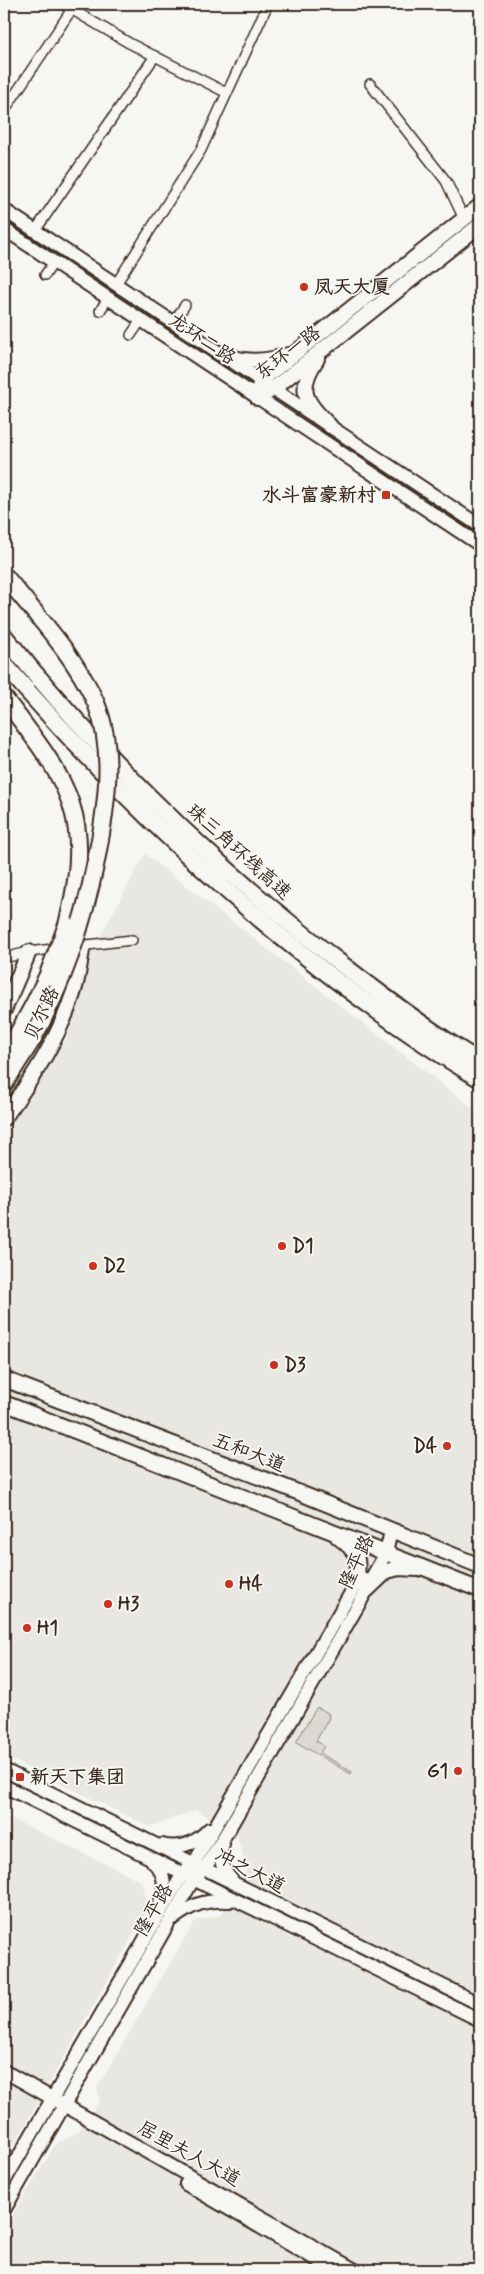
<svg xmlns="http://www.w3.org/2000/svg" width="484" height="2274" font-family="Mynerve,'LXGW WenKai TC',sans-serif">
<style>
.built{fill:#e8e7e2}
.green{fill:#dad9d3;stroke:#8a8278}
.lines{fill:none;stroke-linecap:round;stroke-linejoin:round}
.street-casing{stroke:#3b2a1e;stroke-width:12}
.secondary-casing{stroke:#3b2a1e;stroke-width:16}
.primary-casing{stroke:#3b2a1e;stroke-width:18}
.highway-casing{stroke:#3b2a1e;stroke-width:20}
.street{stroke:#f6f6f2;stroke-width:9}
.secondary{stroke:#f6f6f2;stroke-width:12}
.primary{stroke:#f6f6f2;stroke-width:14}
.highway{stroke:#f6f6f2;stroke-width:16}
.highway-bridge-casing{stroke:#3b2a1e;stroke-width:20;stroke-linecap:butt}
.highway-bridge{stroke:#f6f6f2;stroke-width:16}
.poi-dot{fill:#c8321e;stroke:#f6f6f2;stroke-width:2}
.labels{text-anchor:middle;dominant-baseline:central;stroke-width:4;stroke-linejoin:round;paint-order:stroke}
.poi-label{font-size:19px;font-weight:bold;fill:#3b2a1e;stroke:#f6f6f2;text-anchor:start}
.street-label{font-size:19px;fill:#3b2a1e;stroke:#f6f6f2}
</style>
<rect width="100%" height="100%" fill="#f6f6f2"/>
<filter id="ink" filterUnits="userSpaceOnUse"><feTurbulence type="fractalNoise" baseFrequency=".02" numOctaves="2"/><feDisplacementMap in="SourceGraphic" scale="10" xChannelSelector="R" yChannelSelector="G"/><feConvolveMatrix kernelMatrix="1 2 1 2 8 2 1 2 1" color-interpolation-filters="sRGB"/></filter>
<g filter="url(#ink)">
<g class="built">
<polygon points="145,854 480,1114 480,2270 4,2270 4,2230 55,2145 79,2131 100,2101 97,2088 195,1921 221,1915 247,1870 237,1835 196,1810 150,1827 4,1756 4,1133 67,1038 89,957"/>
<polygon points="4,1815 143,1882 147,1911 4,2162"/>
</g>
<g class="green">
<polygon points="4,217 240,374 237,377 4,221"/>
<polygon points="286,404 480,533 480,537 284,407"/>
<polygon points="317,1707 328,1713 329,1718 316,1741 324,1746 320,1753 352,1772 351,1774 296,1742"/>
</g>
<g class="lines">
<g class="street-casing">
<g id="street">
<polyline points="67,4 66,6 129,43 227,93"/>
<polyline points="370,84 446,181 464,219"/>
<polyline points="4,111 72,9"/>
<polyline points="35,231 155,56"/>
<polyline points="45,275 54,262"/>
<polyline points="116,284 201,150 268,4"/>
<polyline points="100,311 108,298"/>
<polyline points="173,323 185,305"/>
<polyline points="131,335 141,320"/>
<polyline points="78,946 132,940"/>
<polyline points="4,958 29,952 60,948"/>
</g>
</g>
<g class="secondary-casing">
<g id="secondary">
<polyline points="4,210 480,526"/>
<polyline points="4,229 480,545"/>
<path d="M4 1770C163 1848 321 1927 480 2004"/>
<polyline points="4,1786 480,2020"/>
<path d="M223 1844C218 1858 222 1870 232 1880"/>
<path d="M162 1845C181 1850 196 1843 209 1829"/>
<path d="M153 1862C167 1875 165 1887 160 1903"/>
<path d="M174 1918C192 1905 206 1899 229 1901"/>
<polyline points="4,2071 355,2270"/>
<polyline points="4,2182 182,1875 194,1863 356,1584 362,1578"/>
<polyline points="186,2184 334,2270"/>
<polyline points="4,2210 193,1880 205,1868 227,1832 367,1590 368,1584 386,1553 391,1531"/>
</g>
</g>
<g class="primary-casing">
<g id="primary">
<path d="M219 353C244 363 263 363 288 355"/>
<path d="M317 359C296 390 305 402 330 426"/>
<polyline points="258,398 260,381 480,206"/>
<polyline points="258,398 273,389 480,225"/>
<polyline points="4,1010 29,952"/>
<path d="M4 1118C32 1079 62 1034 75 987 79 974 80 959 83 946"/>
<polyline points="4,1379 285,1487 480,1566"/>
<polyline points="4,1403 480,1590"/>
<path d="M338 1537C359 1552 360 1560 356 1584"/>
<polyline points="367,1590 387,1571 399,1568 417,1569"/>
</g>
</g>
<g class="highway-casing">
<g id="highway">
<path d="M4 636C103 759 218 870 344 966 388 1000 433 1034 480 1062"/>
<path d="M4 664C139 821 303 971 480 1079"/>
<path d="M4 698C69 783 95 815 67 925"/>
<polyline points="4,1059 34,1004 47,977"/>
<polyline points="4,1084 32,1040"/>
</g>
</g>
<use href="#street" class="street"/>
<use href="#secondary" class="secondary"/>
<use href="#primary" class="primary"/>
<use href="#highway" class="highway"/>
<g class="highway-bridge-casing">
<g id="highway-bridge">
<path d="M4 575C36 615 75 655 96 703 113 745 108 791 101 834 89 907 68 975 32 1040"/>
<polyline points="47,977 67,925"/>
</g>
</g>
<use href="#highway-bridge" class="highway-bridge"/>
</g>
</g>
<g class="poi-dot">
<circle cx="304" cy="287" r="5"/>
<rect x="381" y="490" width="10" height="10" rx="2.5"/>
<circle cx="282" cy="1246" r="5"/>
<circle cx="93" cy="1266" r="5"/>
<circle cx="274" cy="1365" r="5"/>
<circle cx="447" cy="1446" r="5"/>
<circle cx="229" cy="1584" r="5"/>
<circle cx="108" cy="1604" r="5"/>
<circle cx="27" cy="1628" r="5"/>
<circle cx="458" cy="1771" r="5"/>
<rect x="15" y="1772" width="10" height="10" rx="2.5"/>
</g>
<g class="labels">
<g class="poi-label">
<text x="314" y="287">凤天大厦</text>
<text x="376" y="495" text-anchor="end">水斗富豪新村</text>
<text x="292" y="1246">D1</text>
<text x="103" y="1266">D2</text>
<text x="284" y="1365">D3</text>
<text x="437" y="1446" text-anchor="end">D4</text>
<text x="239" y="1584">H4</text>
<text x="118" y="1604">H3</text>
<text x="37" y="1628">H1</text>
<text x="448" y="1771" text-anchor="end">G1</text>
<text x="30" y="1777">新天下集团</text>
</g>
<g class="street-label">
<text transform="translate(202 339) rotate(34)">龙环二路</text>
<text transform="translate(288 353) rotate(-37)">东环一路</text>
<text transform="translate(239 852) rotate(42)">珠三角环线高速</text>
<text transform="translate(42 1014) rotate(-65)">贝尔路</text>
<text transform="translate(249 1453) rotate(21)">五和大道</text>
<text transform="translate(357 1562) rotate(-65)">隆平路</text>
<text transform="translate(250 1871) rotate(27)">冲之大道</text>
<text transform="translate(154 1910) rotate(-60)">隆平路</text>
<text transform="translate(189 2154) rotate(29)">居里夫人大道</text>
</g>
</g>
<rect width="484" height="2274" fill="none" stroke="#f6f6f2" stroke-width="20"/>
<rect x="10" y="10" width="464" height="2254" fill="none" stroke="#3b2a1e" stroke-width="2" filter="url(#ink)"/>
</svg>
